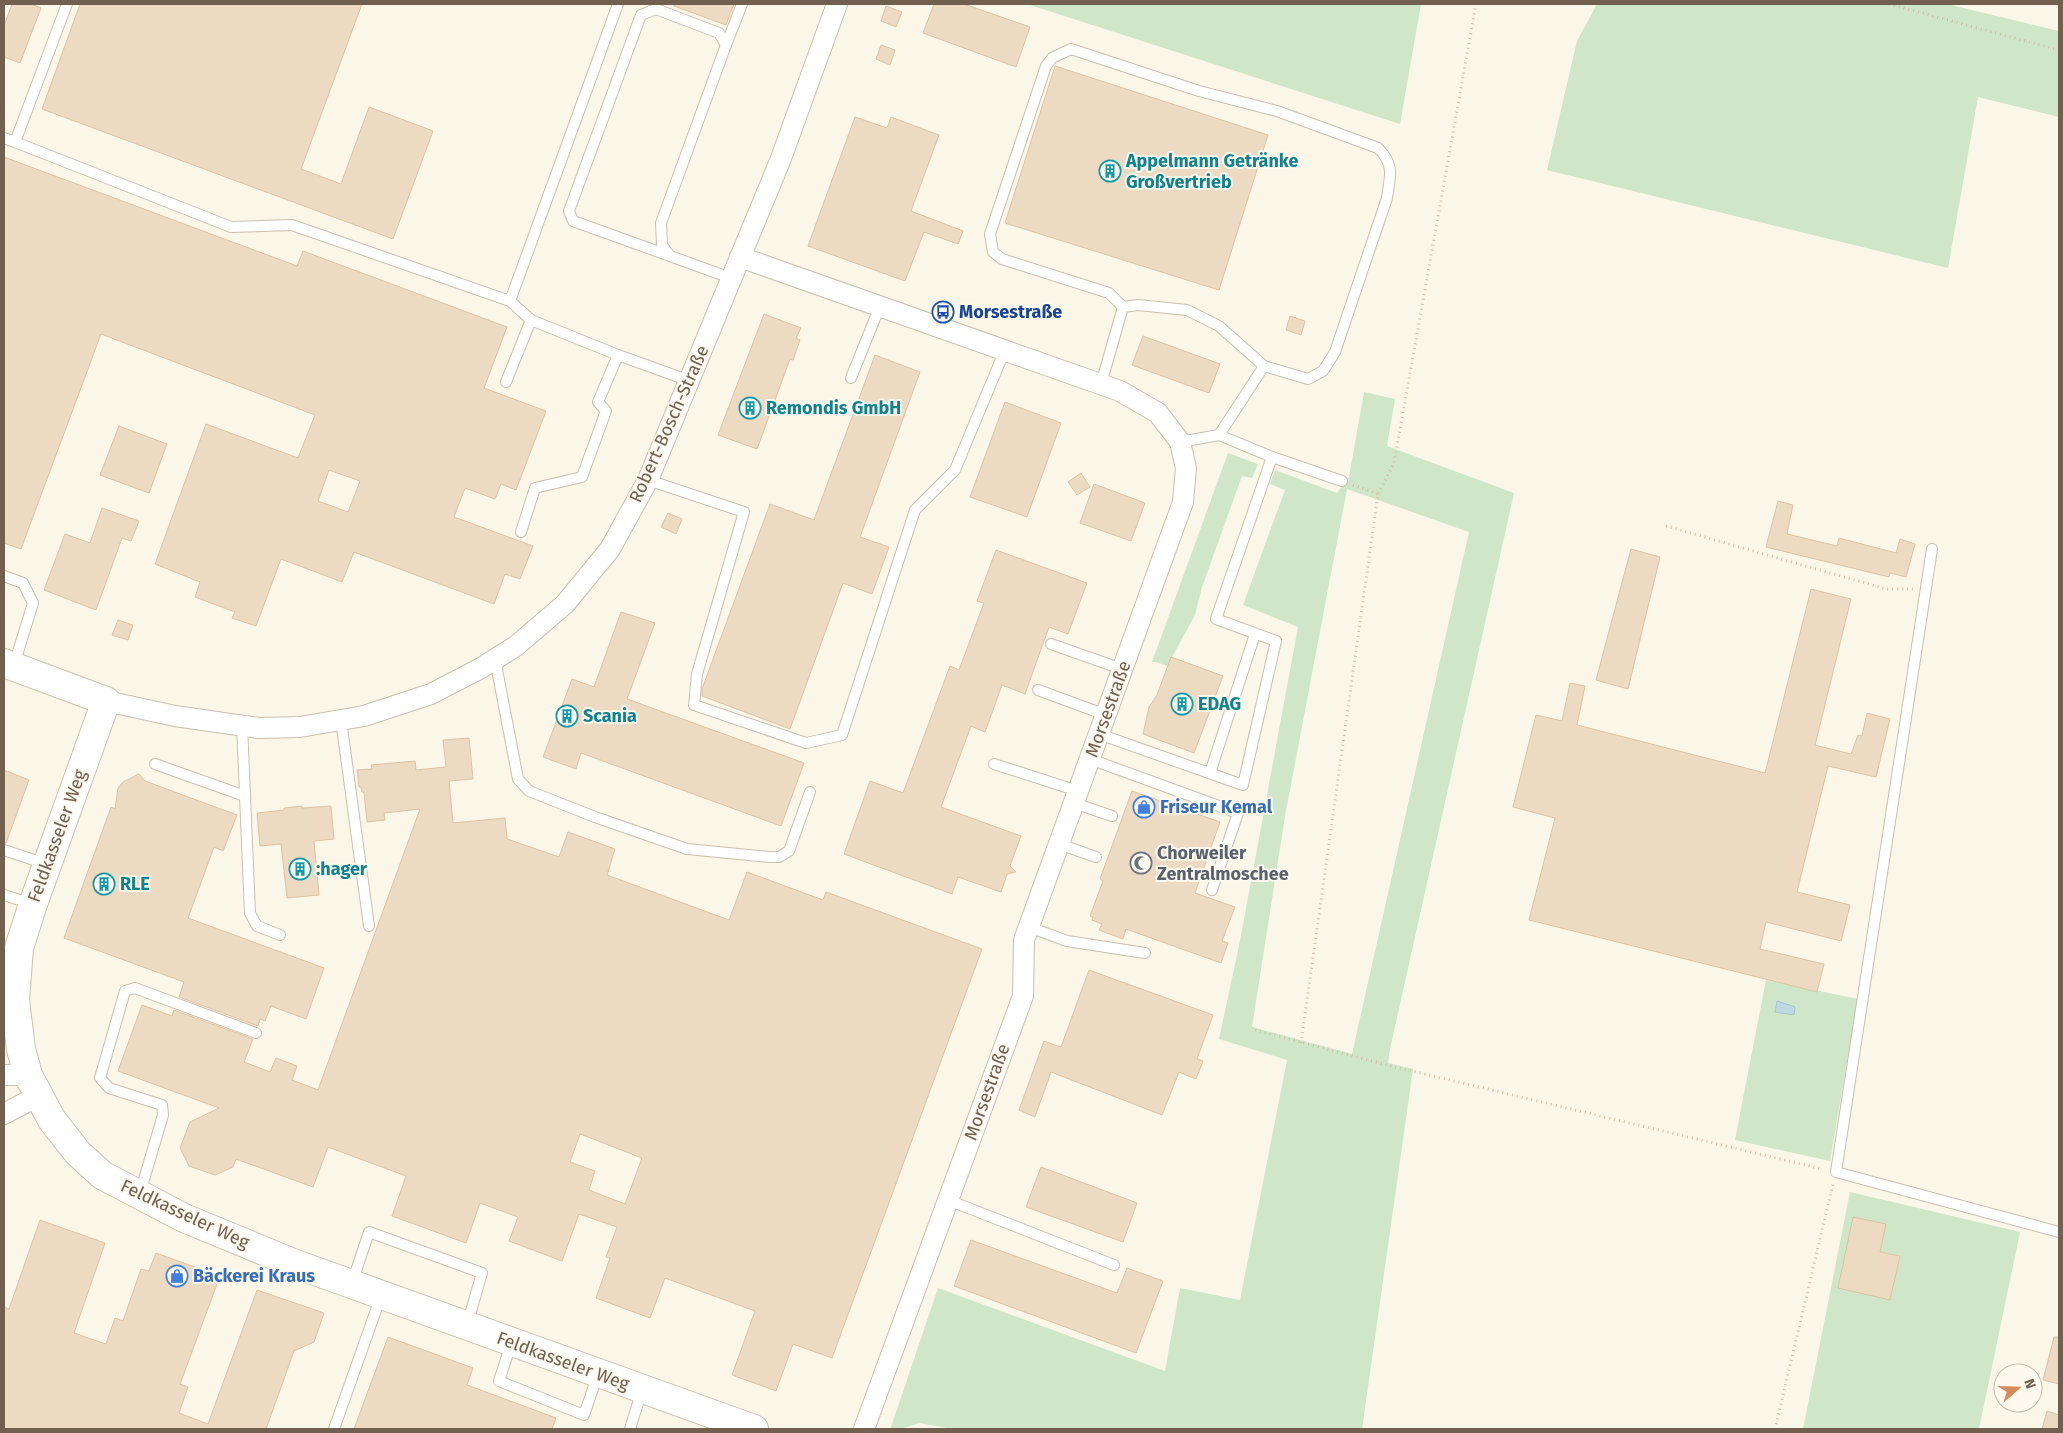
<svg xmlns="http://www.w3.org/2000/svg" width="2063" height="1433" font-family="'Fira Sans',sans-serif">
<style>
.green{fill:#cfe6c8;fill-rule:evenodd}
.water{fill:#bed7e2;stroke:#a6c4d2}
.building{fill:#eddac2;stroke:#ddc3a4;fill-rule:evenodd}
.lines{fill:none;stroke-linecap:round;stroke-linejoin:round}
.lane-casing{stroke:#cbbfaf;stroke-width:12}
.street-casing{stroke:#cbbfaf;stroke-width:22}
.secondary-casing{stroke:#cdc0ad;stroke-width:30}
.path{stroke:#d1bea5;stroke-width:3;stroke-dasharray:1 4;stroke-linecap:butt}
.lane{stroke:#fff;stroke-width:10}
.street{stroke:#fff;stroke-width:20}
.secondary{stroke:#fff;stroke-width:28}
.labels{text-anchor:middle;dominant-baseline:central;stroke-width:4;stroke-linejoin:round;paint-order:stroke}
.culture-label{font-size:18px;font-weight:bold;fill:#0d838f;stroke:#fdf9ee;text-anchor:start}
.transit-label{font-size:18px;font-weight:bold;fill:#164399;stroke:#fdf9ee;text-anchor:start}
.street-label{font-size:18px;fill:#71604f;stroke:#fdf9ee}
.shop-label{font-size:18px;font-weight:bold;fill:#366cbe;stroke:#fdf9ee;text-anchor:start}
.worship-label{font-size:18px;font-weight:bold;fill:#5b616d;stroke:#fdf9ee;text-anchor:start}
</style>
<rect width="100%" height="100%" fill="#faf6e8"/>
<g class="green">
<polygon points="1027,4 1421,4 1400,124"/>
<polygon points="1597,4 1947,4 2059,31 2059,117 1978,97 1948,268 1547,170 1577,41"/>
<path d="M1364 392 1395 399 1387 446 1514 493 1390 1049 1388 1063 1413 1069 1362 1429H952L920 1423 900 1429H892L891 1427 938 1288 1165 1371 1180 1288 1240 1300 1287 1060 1219 1039 1240 941 1298 627 1243 605 1285 490 1270 484 1275 470 1337 493 1349 477ZM1347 489 1469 532 1352 1054 1252 1027 1285 816Z"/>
<polygon points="1228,453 1258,464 1252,478 1242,476 1202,587 1195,615 1167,666 1156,662 1152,662"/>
<polygon points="1766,980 1858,999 1830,1161 1735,1140"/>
<polygon points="1850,1192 2020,1232 1979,1429 1803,1429"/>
</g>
<polygon class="water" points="1777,1001 1795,1007 1794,1015 1775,1012"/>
<g class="building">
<polygon points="12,4 31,4 41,8 20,63 4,57 4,26"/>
<polygon points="80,4 362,4 301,169 341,184 369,107 433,131 393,239 42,109"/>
<polygon points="674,4 734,4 726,25 674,6"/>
<polygon points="934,4 964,4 1030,27 1016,67 923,33"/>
<polygon points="886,6 902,12 896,27 881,21"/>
<polygon points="881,45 895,50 890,65 876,59"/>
<polygon points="1055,66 1268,135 1219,290 1005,223"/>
<polygon points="855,117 887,128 891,117 939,135 911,211 963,231 958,244 924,232 905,281 808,246"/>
<path d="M4 157 297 266 303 251 507 327 484 388 546 411 516 490 501 484 495 499 465 488 454 517 533 546 520 579 505 574 494 604 354 552 342 582 281 559 256 626 232 618 235 612 195 597 200 582 155 564 206 424 298 458 315 415 101 334 21 549 4 543ZM329 470 360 481 348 512 318 501Z"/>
<polygon points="764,314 801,328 796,338 800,340 793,360 790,359 757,449 718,435"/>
<polygon points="1290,316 1305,321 1301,335 1286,330"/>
<polygon points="1143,336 1220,364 1209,393 1132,365"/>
<polygon points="875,355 920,372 860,537 889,547 872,594 843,583 790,729 702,696 702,689 770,504 814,520"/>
<polygon points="1005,402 1061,423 1027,517 970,497"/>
<polygon points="119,426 167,444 149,493 100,475"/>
<polygon points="1081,473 1090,487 1077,495 1068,482"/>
<polygon points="1094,484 1145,503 1131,541 1080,523"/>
<polygon points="1778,501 1793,505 1787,534 1837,546 1839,538 1896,553 1900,539 1915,544 1906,577 1890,573 1889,577 1766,547"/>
<polygon points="102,508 139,521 131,541 122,538 96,610 44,590 65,534 90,543"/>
<polygon points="668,513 682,519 676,534 661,527"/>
<polygon points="1631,549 1660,557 1628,689 1596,680"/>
<polygon points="996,550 1087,583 1068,634 1049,627 1025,694 1002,685 985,732 971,726 941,807 1021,836 1010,866 1016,872 1007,874 1001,892 958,877 952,894 844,854 870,781 903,793 950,666 959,670 984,603 977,601"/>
<polygon points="1811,589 1851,599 1815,745 1851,754 1858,735 1862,736 1867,713 1890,719 1876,777 1828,766 1797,892 1850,905 1841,941 1766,922 1760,949 1824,964 1817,992 1529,920 1555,818 1513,807 1536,715 1562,721 1570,683 1585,686 1577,725 1765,773"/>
<polygon points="621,612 655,623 627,699 804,763 781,826 581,753 576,769 543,757 572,679 594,687"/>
<polygon points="118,620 133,625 128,640 112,635"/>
<polygon points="1171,657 1223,676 1194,753 1143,734 1149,707 1157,695"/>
<path d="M469 738 473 779 449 781 453 823 505 818 507 839 559 857 568 832 615 849 607 875 729 920 747 872 823 900 826 892 982 949 832 1358 793 1344 776 1391 732 1375 755 1311 665 1278 650 1318 596 1298 610 1258 606 1257 617 1227 579 1214 562 1261 509 1241 518 1217 480 1203 466 1243 392 1216 406 1176 328 1147 313 1187 236 1159 233 1167 215 1175 189 1166 180 1148 190 1122 219 1108 118 1071 142 1005 172 1016 174 1010 253 1039 244 1062 270 1072 276 1058 297 1066 292 1080 318 1090 420 809 384 813 385 820 367 822 364 792H362L361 787H359L357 770 372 769 371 765 415 761 416 770 446 767 443 740ZM580 1134 642 1158 625 1204 589 1190 595 1171 570 1162Z"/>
<polygon points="4,770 29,780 6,843 4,843"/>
<polygon points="139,774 145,781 237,815 223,851 214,847 188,918 324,968 306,1019 271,1006 265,1021 260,1019 258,1026 179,997 184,982 64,938 111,807 115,809 118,788 123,782"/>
<polygon points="1132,791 1220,822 1195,893 1235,907 1222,941 1228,943 1221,963 1126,929 1123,939 1099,930 1102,924 1092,920 1093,917 1090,916 1103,881 1100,879"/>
<polygon points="302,806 302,808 331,806 334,839 314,841 319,895 287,898 281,844 260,846 257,813 284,810 284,808"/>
<polygon points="1089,970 1213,1015 1197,1059 1203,1061 1196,1079 1179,1072 1162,1115 1051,1072 1035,1117 1019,1110 1044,1041 1061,1047"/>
<polygon points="1041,1167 1137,1203 1123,1242 1026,1207"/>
<polygon points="1853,1217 1886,1224 1880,1252 1900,1256 1890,1300 1838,1288"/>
<polygon points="40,1220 105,1243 74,1333 106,1344 115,1318 123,1321 141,1269 149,1271 156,1253 220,1276 180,1384 188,1387 179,1413 208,1424 257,1290 324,1313 314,1342 294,1351 266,1429 4,1429 4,1307 9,1309"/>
<polygon points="971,1240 1117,1293 1127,1268 1163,1281 1136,1353 954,1286"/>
<polygon points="388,1337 473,1368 467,1385 556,1418 552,1429 354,1429"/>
<polygon points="2054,1337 2059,1337 2059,1384 2043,1380"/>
<polygon points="2047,1411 2059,1415 2059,1429 2042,1429"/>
</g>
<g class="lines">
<g class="lane-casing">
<g id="lane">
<polyline points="67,4 15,142 231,227 292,225 510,301 531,320"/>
<polyline points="726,45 742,4"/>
<polyline points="4,138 15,142"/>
<polyline points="670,256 573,221 569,211 641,15 656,9 719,33 726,45 661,223 662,245 670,256 731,278"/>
<polyline points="510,301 618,4"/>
<polyline points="851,378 880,306"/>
<polyline points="506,382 531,320 618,355 690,381"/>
<path d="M1101 384 1123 307 1109 293 1002 259 993 252 990 234 1046 66 1052 58 1071 49 1199 91 1277 111 1378 148C1395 165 1390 176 1387 198L1335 352 1323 371 1308 379 1264 366 1219 326 1187 310 1138 305 1123 307"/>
<polyline points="1219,435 1264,366"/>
<polyline points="1180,442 1219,435 1272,457 1342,481"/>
<polyline points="648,480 744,512 697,674 694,705 806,743 842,735 915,510 955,470 1005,350"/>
<polyline points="521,532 535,488 582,477 606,411 598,402 618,355"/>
<polyline points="1932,549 1836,1172 2059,1232"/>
<polyline points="4,576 23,583 33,603 14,665"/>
<polyline points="1051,644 1122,669"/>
<polyline points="495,659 518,779 529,791 595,817 687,849 769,857 779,857 789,851 810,792"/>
<polyline points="1038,690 1106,715"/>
<polyline points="341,720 369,926"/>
<polyline points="242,725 250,913 257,926 280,935"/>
<polyline points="1099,734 1243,785 1276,641 1216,619 1272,457"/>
<polyline points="1090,759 1238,813 1212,890"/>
<polyline points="155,764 245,796"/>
<polyline points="994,764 1078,791"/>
<polyline points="1210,773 1255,634"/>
<polyline points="1074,803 1112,816"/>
<polyline points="1059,844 1096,857"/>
<polyline points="4,850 46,864"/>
<polyline points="4,895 32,904"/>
<polyline points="1029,927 1067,941 1145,953"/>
<polyline points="140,1193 163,1115 162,1105 109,1088 100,1078 125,991 135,988 256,1033"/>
<polyline points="948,1200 1114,1265"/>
<polyline points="352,1283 369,1232 482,1273 467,1325"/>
<polyline points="511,1344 499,1381 584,1415 598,1374"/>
<polyline points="334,1429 381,1296"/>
<polyline points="630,1429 642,1390"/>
</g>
</g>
<g class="street-casing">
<g id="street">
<polyline points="740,257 1120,391 1158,413 1180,442 1186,468 1183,502 1024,940 1023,996 864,1429"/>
<polyline points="106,701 175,716 259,728 300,727 364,716 431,694 481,668 516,646 565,604 610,549 648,480 780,161 837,4"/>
<polyline points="4,1075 28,1075"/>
<polyline points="4,1114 38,1096"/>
</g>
</g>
<g class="secondary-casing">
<polyline id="secondary" points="4,663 106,701 33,904 19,948 15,1000 21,1049 28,1075 52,1120 78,1153 102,1175 184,1218 293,1263 754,1429"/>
</g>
<g class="path">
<polyline points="1889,4 2059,50"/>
<polyline points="1353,485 1378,494"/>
<polyline points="1666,526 1886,589 1913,589"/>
<polyline points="1255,1030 1387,1065 1822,1169"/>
<polyline points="1301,1043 1378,494 1394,463 1476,4"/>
<polyline points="1775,1429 1833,1184"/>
</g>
<use href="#lane" class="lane"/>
<use href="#street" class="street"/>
<use href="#secondary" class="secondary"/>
</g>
<defs>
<g id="building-ring" transform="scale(1.125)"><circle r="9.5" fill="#fdf9ee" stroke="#0f9aa8" stroke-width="1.5"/><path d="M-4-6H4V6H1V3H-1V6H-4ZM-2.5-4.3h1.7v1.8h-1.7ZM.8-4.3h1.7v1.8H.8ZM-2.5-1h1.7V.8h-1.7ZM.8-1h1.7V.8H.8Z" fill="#0f9aa8"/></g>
<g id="bus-ring" transform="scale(1.125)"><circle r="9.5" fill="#fdf9ee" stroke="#1a4fb4" stroke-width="1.5"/><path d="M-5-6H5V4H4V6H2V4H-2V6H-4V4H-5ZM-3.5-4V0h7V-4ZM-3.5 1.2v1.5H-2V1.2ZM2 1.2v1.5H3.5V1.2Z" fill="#1a4fb4"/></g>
<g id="shop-ring" transform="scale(1.125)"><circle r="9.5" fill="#fdf9ee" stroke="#3f7fe0" stroke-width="1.5"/><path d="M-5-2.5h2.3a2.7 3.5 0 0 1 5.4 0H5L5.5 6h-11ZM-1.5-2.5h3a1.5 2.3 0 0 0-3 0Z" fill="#3f7fe0"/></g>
<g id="mosque-ring" transform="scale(1.125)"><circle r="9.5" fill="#fdf9ee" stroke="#6b7280" stroke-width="1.5"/><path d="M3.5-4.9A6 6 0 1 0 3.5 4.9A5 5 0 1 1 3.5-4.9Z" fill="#6b7280"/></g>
</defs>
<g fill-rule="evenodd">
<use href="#building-ring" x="1110" y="171"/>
<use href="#bus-ring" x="943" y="312"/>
<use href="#building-ring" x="750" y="408"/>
<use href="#building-ring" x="1182" y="704"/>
<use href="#building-ring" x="567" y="716"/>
<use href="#shop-ring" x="1144" y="807"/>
<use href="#mosque-ring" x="1141" y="863"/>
<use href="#building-ring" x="300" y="869"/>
<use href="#building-ring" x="104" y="884"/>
<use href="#shop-ring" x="177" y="1276"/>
</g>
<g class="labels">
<g class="culture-label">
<text x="1126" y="161">Appelmann Getränke<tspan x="1126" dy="21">Großvertrieb</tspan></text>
<text x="766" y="408">Remondis GmbH</text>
<text x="1198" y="704">EDAG</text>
<text x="583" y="716">Scania</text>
<text x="316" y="869">:hager</text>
<text x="120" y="884">RLE</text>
</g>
<g class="transit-label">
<text x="959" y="312">Morsestraße</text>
</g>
<g class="street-label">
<text transform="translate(669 424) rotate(-66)">Robert-Bosch-Straße</text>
<text transform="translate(1108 709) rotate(-70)">Morsestraße</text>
<text transform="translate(57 836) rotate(-70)">Feldkasseler Weg</text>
<text transform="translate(987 1092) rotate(-70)">Morsestraße</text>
<text transform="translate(185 1214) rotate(25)">Feldkasseler Weg</text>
<text transform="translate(563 1361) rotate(20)">Feldkasseler Weg</text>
</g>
<g class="shop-label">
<text x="1160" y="807">Friseur Kemal</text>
<text x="193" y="1276">Bäckerei Kraus</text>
</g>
<g class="worship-label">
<text x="1157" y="853">Chorweiler<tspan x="1157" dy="21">Zentralmoschee</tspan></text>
</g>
</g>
<rect width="2063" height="1433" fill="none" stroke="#71604f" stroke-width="10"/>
<g transform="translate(2018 1388) rotate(70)"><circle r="24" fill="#fdf9ee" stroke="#c5bcae"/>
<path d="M0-4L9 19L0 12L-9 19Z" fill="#d78a5a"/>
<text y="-8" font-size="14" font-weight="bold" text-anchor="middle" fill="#71604f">N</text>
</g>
</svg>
